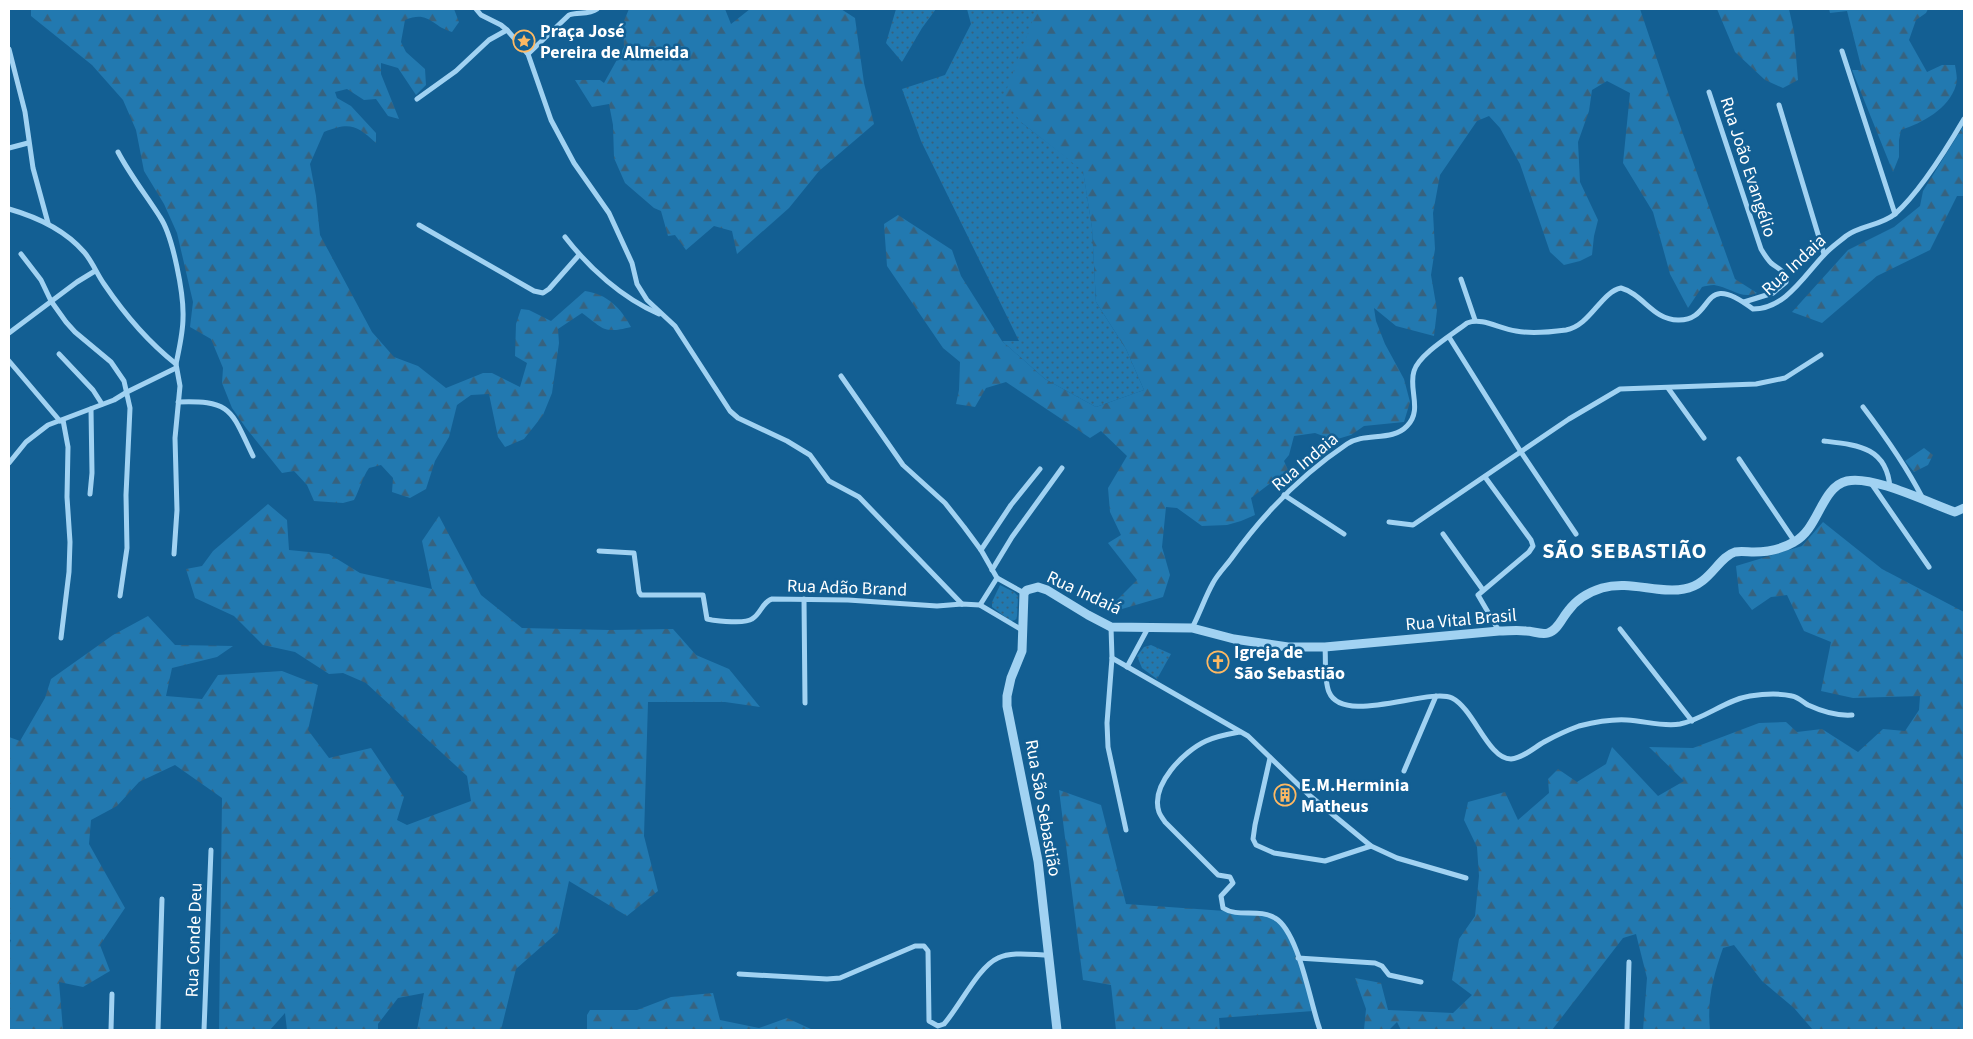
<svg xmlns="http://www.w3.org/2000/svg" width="1973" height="1039" font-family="'Source Sans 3',sans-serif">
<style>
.grass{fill:url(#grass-dots)}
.forest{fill:url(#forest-firs)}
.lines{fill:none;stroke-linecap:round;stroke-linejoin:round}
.minor{stroke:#a1d2f2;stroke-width:5}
.tertiary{stroke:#a1d2f2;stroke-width:9}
.labels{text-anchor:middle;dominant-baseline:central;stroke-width:5;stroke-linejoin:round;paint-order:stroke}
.poi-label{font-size:18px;font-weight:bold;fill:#fff;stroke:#135f93;text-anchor:start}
.street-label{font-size:18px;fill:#fff;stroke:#135f93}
.district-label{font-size:22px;font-weight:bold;letter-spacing:1px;fill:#fff;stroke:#135f93}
</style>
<defs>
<pattern id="grass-dots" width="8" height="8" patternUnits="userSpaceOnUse" patternTransform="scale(1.25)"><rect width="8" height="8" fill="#2279b0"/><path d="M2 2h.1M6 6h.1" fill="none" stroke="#37627e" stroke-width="1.8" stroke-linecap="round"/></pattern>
<pattern id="forest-firs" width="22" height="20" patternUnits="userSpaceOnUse" patternTransform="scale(1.25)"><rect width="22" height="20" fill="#2279b0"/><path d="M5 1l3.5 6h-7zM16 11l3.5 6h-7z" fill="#37627e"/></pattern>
</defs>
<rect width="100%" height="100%" fill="#135f93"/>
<g class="grass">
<polygon points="896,9 936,9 922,28 902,62 886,43"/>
<polygon points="967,9 1037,9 1022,123 1083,170 1092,228 1096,302 1126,349 1144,390 1096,407 1045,379 1002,341 1019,341 921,141 902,89 945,75 971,24"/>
<polygon points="1000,585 1014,592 1018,596 1017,618 1015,620 1011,621 992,607 992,602"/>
<polygon points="1151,645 1171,654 1157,679 1142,668 1137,656 1144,647"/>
</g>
<g class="forest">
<path d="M31 9H454L459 22 452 32C431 26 429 10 405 20L401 42 406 52 425 69 426 85 416 95 398 68 381 63V74L399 119 388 116 376 99 364 100 347 89 335 92 337 98 351 106 376 133V143C356 125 350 122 324 132L310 164 316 196 320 235 372 332 394 357 418 366 446 388 483 373H492L520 387 527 363 515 356 516 324 521 309 529 310 551 321 585 291C607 294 621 308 631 327 603 334 604 329 582 313L558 329 559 343 552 393 543 415 524 439 505 447 498 437 489 394 471 395 457 405 449 437 435 461 426 489 410 498 392 492 393 478 381 465 369 468C362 478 360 489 354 500L343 503 314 501 307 485 294 471 282 473 246 428 232 408 222 383 223 368 211 339 190 327 193 302 177 233 164 204 144 171 136 130 123 100 92 65 31 16Z"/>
<polygon points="629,9 725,9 731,24 750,9 841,9 855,18 864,83 874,124 819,171 789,208 737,254 732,231 714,226 686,250 675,235 668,236 661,211 654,208 625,183 614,158 613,125 609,104 592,107 575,80 600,80 604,83 624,47 623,23"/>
<path d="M1037 9H1640L1669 95 1735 279 1757 293C1741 300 1730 287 1714 285 1710 285 1705 286 1702 287L1688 308 1670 274 1653 212 1623 163 1630 93 1607 81 1592 90 1589 111 1578 142 1580 182 1598 220 1594 236 1592 255 1580 261 1564 265 1550 252 1520 164 1500 128 1489 116 1477 121 1440 175 1433 213 1435 249 1431 275 1437 310 1434 336 1396 326 1374 308 1376 321 1385 344 1404 379 1410 402 1404 422 1364 426 1351 435 1334 440 1315 433 1294 436 1289 455 1284 461 1288 470 1251 498 1255 515 1241 521 1227 525 1202 526 1177 508 1166 507 1162 547 1170 575 1163 597 1122 609 1116 601 1137 580 1108 543 1121 535 1110 512 1108 488 1127 456 1101 431 1090 438 1006 382 986 388 975 407 956 404 959 390 960 362 943 348 887 266 884 224 898 215 952 250 961 276 1002 341 1045 379 1096 407 1144 390 1126 349 1096 302 1092 228 1083 171 1022 123 1003 99Z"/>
<polygon points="1717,9 1789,9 1794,32 1798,80 1783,88 1765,80 1735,52"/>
<path d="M1829 9H1928L1926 13 1916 20 1909 40 1927 72 1942 65H1955C1956 71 1958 80 1956 85 1949 109 1922 123 1901 130L1899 140V157L1893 172 1852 70H1862L1847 11 1830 13Z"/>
<polygon points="1964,125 1964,196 1957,196 1930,250 1877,276 1822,323 1792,312 1848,250 1894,227 1920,206 1923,191"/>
<polygon points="1924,448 1933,455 1928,465 1914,472 1905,461"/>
<polygon points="268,504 287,520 289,550 329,554 360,573 432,589 422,541 439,516 481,595 522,628 610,630 673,629 696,655 729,669 760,707 725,702 648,702 644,836 658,891 627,916 569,881 558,932 516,969 501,1030 417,1030 424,993 398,998 378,1024 378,1030 287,1030 285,1013 270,1030 219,1030 222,798 175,765 139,782 117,806 91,820 89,844 125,908 100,945 110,971 83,987 59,982 63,1030 11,1030 9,1027 9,946 11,940 9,939 9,737 20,741 45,698 51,679 113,635 148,616 175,645 233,646 217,657 172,668 166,696 202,699 218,675 282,671 318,685 308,730 329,758 371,748 404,797 397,820 407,825 471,801 467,776 366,683 343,673 329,674 295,652 263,645 234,616 195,598 186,569 202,566 213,551"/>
<path d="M1823 522 1882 569 1964 612V1030H1813L1794 1008 1762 981 1734 945 1723 948C1713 977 1707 1000 1710 1030H1643L1647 978 1636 934 1623 938 1552 1030H1401L1397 1022 1389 1030H1364L1366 1009 1355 978 1381 983 1388 1010 1453 1013 1472 995 1452 980 1459 939 1475 916 1479 876 1477 847 1464 820 1468 802 1505 792 1518 820 1549 793 1548 779 1558 769 1577 782 1606 764 1612 747 1658 796 1684 781 1649 747 1693 748 1759 723 1786 722 1797 732 1822 729 1858 752 1883 729 1905 731 1919 710 1920 696 1853 698 1821 691 1831 642 1804 631 1787 595 1771 597 1752 610 1739 593 1736 566 1802 546Z"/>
<polygon points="1059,790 1101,805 1126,904 1268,914 1291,936 1313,1011 1219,1018 1220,1030 1116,1030 1111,985 1083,980"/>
<polygon points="713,993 720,1020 759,1028 787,1018 813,1030 587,1030 587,1015 590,1010 637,1010 671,997"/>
</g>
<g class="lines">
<g class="minor">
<polyline points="476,9 481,15 501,25 507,30 528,54 551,120 574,163 609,213 632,263 637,284 647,300 675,326 730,411 738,418 787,441 810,455 829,481 859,497 962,604"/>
<polyline points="9,49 25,112 33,168 48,223"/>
<polyline points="1842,51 1895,214"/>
<path d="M528 54 569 15C578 12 589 15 597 9"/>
<path d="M1709 92 1761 249C1764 254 1767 259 1771 263 1778 269 1787 271 1786 282L1773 293 1744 302"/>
<polyline points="417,99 456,71 489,40 507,30"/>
<polyline points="1779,105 1824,254"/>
<polyline points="9,148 28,143"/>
<path d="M118 152C130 175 146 195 160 217 173 236 184 295 183 318 183 333 179 349 176 364"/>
<path d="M9 209C37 217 64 229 84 252 92 261 97 274 104 284 125 315 147 341 176 364L180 386 175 438 177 510 174 554"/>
<polyline points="419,225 534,291 543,293 549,289 579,255"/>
<path d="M565 237C589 268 622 298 659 314"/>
<polyline points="21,254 41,280 51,301 66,322 75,332 111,362 124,381 130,408 126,495 127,548 120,596"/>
<polyline points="1461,279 1475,320"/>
<polyline points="9,333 77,282 95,271"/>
<polyline points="1449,337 1521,452 1576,534"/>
<polyline points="59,354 93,390 102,404"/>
<polyline points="9,361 60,421"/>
<polyline points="841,376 903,465 945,503 964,527 981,550 997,578"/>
<polyline points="1668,388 1704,438"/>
<path d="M178 402C233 400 231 411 253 456"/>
<path d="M1863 407C1885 436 1905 464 1922 497"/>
<path d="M1824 441C1858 445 1887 447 1890 488"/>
<polyline points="1739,459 1795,542"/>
<polyline points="9,463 26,442 48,425 114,400 127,392 176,368"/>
<polyline points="1485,477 1531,540 1533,546 1529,552 1478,595 1499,631"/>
<polyline points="1871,483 1929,567"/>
<polyline points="90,494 92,473 91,409"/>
<polyline points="1284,495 1344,534"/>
<polyline points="1389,522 1413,525 1569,419 1620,389 1756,384 1785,378 1821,355"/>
<polyline points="1443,534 1483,590"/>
<polyline points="981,550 1011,505 1040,469"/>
<path d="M599 551 634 553 639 592 641 595H703L707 619 712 620C721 621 745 624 752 619 761 614 762 602 772 599L848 600 937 606 962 604 980 605 1022 630"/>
<polyline points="992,570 1012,537 1062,468"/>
<polyline points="997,578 1024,593"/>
<polyline points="804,599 805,703"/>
<polyline points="980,605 997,578"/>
<polyline points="1111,627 1112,658 1107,723 1108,747 1126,830"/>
<path d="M1192 628C1200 613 1205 597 1213 583 1217 575 1225 567 1231 559 1263 514 1301 475 1347 444 1365 432 1392 442 1407 426 1423 410 1408 389 1414 371 1419 354 1453 334 1467 323 1483 317 1499 329 1516 331 1531 334 1551 332 1566 330 1590 326 1601 292 1621 288 1643 294 1653 320 1678 320 1716 321 1699 268 1753 309 1785 309 1804 276 1823 256 1830 248 1839 242 1846 236 1861 225 1880 226 1895 214 1920 192 1947 148 1964 119"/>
<polyline points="1620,629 1692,721"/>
<polyline points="61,638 69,572 70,542 67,497 68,447 63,420"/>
<path d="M1325 647C1326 661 1324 680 1329 692 1343 726 1429 687 1452 698 1474 709 1488 759 1511 759 1523 758 1535 747 1544 742 1555 736 1568 730 1579 726 1595 722 1611 719 1627 720 1645 721 1663 727 1680 724 1705 719 1725 700 1750 696 1763 694 1779 693 1792 696 1798 697 1803 702 1808 705 1821 711 1838 716 1852 715"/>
<polyline points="1112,658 1248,736 1309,795 1371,846 1397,858 1466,878"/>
<polyline points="1127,667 1148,628"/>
<path d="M1240 732C1229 734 1217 736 1206 741 1184 751 1150 785 1159 812 1160 815 1163 819 1165 822L1218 875 1230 877 1233 883 1221 896 1223 908C1238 918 1259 908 1275 918 1299 932 1310 1003 1320 1030"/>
<polyline points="1270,758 1255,825 1253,839 1256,845 1274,853 1325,861 1371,846"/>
<polyline points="1404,771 1436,696"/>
<polyline points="1298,958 1375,963 1382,966 1389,975 1421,982"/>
<path d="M739 974 827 979 840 978 915 946H924L928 951 929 1021 938 1026 944 1024C960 1006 978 967 998 958 1012 951 1034 955 1049 955"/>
<polyline points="111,1030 112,994"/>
<polyline points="158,1030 162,899"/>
<polyline points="204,1030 211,850"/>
<polyline points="1627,1030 1629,962"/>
</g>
<path class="tertiary" d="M1057 1030 1038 861 1007 706V696L1011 678 1022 651 1024 593 1027 590 1038 587 1047 590 1088 615 1111 627 1192 628 1234 639 1288 647H1325L1499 631C1508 631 1517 630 1526 631 1533 631 1541 635 1548 633 1558 630 1562 618 1568 611 1576 600 1589 592 1602 588 1630 580 1657 594 1684 589 1710 585 1718 557 1735 552 1741 551 1748 552 1754 552 1768 552 1782 549 1794 542 1819 529 1821 487 1847 481 1873 475 1929 503 1955 512L1964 508"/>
</g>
<defs>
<g id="sight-ring" transform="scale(1.125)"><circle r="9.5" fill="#135f93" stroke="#ffb962" stroke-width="1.5"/><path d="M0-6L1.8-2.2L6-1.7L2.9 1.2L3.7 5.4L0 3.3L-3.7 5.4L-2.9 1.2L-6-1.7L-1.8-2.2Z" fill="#ffb962"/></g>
<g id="church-ring" transform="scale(1.125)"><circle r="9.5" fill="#135f93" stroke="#ffb962" stroke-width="1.5"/><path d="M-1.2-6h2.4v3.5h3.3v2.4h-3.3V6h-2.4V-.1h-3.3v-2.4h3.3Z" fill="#ffb962"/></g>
<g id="building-ring" transform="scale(1.125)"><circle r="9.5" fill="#135f93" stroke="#ffb962" stroke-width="1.5"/><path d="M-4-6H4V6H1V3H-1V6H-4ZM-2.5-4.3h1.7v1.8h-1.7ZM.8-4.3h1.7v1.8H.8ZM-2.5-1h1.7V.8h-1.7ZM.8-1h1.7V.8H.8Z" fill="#ffb962"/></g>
</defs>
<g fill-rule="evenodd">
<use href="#sight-ring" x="524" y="41"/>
<use href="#church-ring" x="1218" y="662"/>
<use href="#building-ring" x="1285" y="795"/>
</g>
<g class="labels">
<g class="poi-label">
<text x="540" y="31">Praça José<tspan x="540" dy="21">Pereira de Almeida</tspan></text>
<text x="1234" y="652">Igreja de<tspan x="1234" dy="21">São Sebastião</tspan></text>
<text x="1301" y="785">E.M.Herminia<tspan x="1301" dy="21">Matheus</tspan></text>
</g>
<g class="street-label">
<text transform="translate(1748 167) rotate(72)">Rua João Evangélio</text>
<text transform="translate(1794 265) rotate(-43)">Rua Indaia</text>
<text transform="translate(1305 462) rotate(-40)">Rua Indaia</text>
<text transform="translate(847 588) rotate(2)">Rua Adão Brand</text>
<text transform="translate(1084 593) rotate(25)">Rua Indaiá</text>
<text transform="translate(1461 620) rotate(-5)">Rua Vital Brasil</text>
<text transform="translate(1043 808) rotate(80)">Rua São Sebastião</text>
<text transform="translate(194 940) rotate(-88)">Rua Conde Deu</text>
</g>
<g class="district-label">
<text x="1625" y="551">SÃO SEBASTIÃO</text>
</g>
</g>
<rect width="1973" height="1039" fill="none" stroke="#ffffff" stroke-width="20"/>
</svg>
